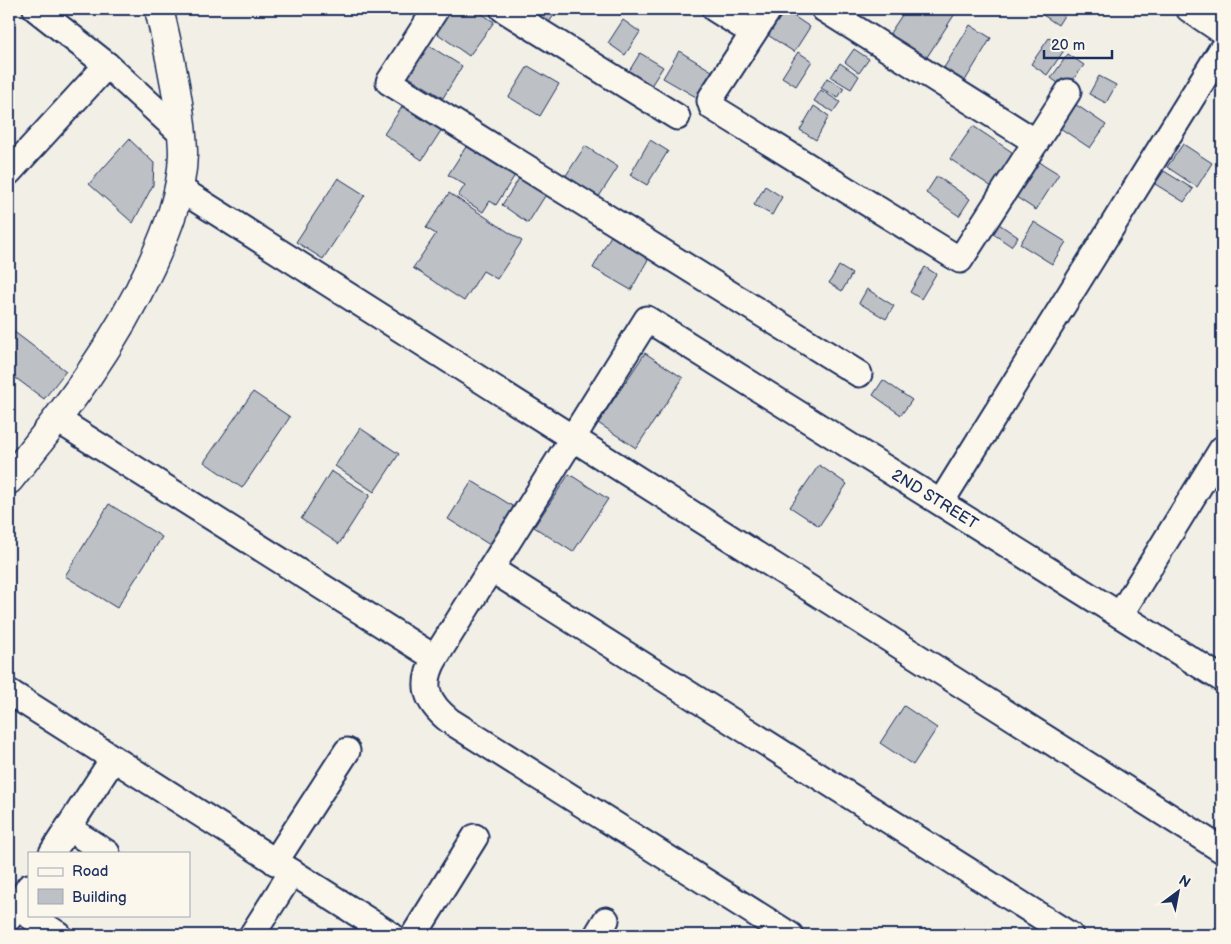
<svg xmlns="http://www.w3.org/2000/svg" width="1231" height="944" font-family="'Balsamiq Sans',sans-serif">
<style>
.building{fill:#bdc0c4;stroke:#1b2f5e}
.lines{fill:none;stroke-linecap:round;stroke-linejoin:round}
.street-casing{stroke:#1b2f5e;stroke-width:29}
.secondary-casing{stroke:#1b2f5e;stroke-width:31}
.street{stroke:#fbf7ec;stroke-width:25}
.secondary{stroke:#fbf7ec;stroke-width:28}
.labels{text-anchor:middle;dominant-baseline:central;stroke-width:4;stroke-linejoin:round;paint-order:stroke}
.street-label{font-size:16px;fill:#1b2f5e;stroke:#fbf7ec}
</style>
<rect width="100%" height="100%" fill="#f2efe6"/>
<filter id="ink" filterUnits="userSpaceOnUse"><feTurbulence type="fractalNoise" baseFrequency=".02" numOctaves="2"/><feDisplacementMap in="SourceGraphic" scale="10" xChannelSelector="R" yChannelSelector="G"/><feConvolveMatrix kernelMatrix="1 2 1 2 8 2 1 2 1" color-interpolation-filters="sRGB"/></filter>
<g filter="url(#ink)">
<g class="building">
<polygon points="446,9 475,9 494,22 469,56 431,29"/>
<polygon points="533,9 558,9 546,27 529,16"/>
<polygon points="722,9 753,9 744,23"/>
<polygon points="773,9 783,9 810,27 794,52 760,30"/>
<polygon points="906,9 958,9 925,60 888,36"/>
<polygon points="1034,9 1068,9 1058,25"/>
<polygon points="623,20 640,32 625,55 608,43"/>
<polygon points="970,25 991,38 963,84 942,71"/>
<polygon points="1049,38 1065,49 1047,75 1031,64"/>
<polygon points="423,42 462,66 443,98 404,74"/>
<polygon points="854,49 869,59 859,73 845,62"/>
<polygon points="679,51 712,71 696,97 663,78"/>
<polygon points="798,52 812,61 796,86 782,77"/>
<polygon points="640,53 663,67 647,92 625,78"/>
<polygon points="1068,54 1084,65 1066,89 1051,78"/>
<polygon points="840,63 859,76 851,89 831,77"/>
<polygon points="528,66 559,84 540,116 509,97"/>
<polygon points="1099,76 1116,85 1106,103 1089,94"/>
<polygon points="827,78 844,88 838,98 821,88"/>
<polygon points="821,90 840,102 833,112 814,101"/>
<polygon points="406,101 444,126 422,160 384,134"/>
<polygon points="1072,102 1106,125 1090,148 1057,126"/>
<polygon points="814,106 829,116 816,140 800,130"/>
<polygon points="973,126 1015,154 992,187 950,159"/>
<polygon points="129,139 154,163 153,185 133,223 89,184"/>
<polygon points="650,140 668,151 647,185 630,175"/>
<polygon points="469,142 517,172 496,205 490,201 483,212 458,196 465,185 448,175"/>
<polygon points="1183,144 1212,163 1197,187 1167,167"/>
<polygon points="585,146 618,167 598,198 565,177"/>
<polygon points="1033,158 1059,174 1036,210 1010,193"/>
<polygon points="524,171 550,188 528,223 502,205"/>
<polygon points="1164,171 1193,189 1184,202 1155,184"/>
<polygon points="937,176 970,199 959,216 926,193"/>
<polygon points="338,178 365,195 323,259 296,242"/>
<polygon points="765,186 782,197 772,215 754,205"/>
<polygon points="449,193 522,241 497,279 483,271 464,301 413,268 436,234 426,228"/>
<polygon points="993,220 1018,237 1011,246 986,229"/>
<polygon points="1034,222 1066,242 1052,264 1020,244"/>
<polygon points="613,232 651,254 631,290 593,268"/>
<polygon points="839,266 852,274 842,291 829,283"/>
<polygon points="925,267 936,274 921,299 910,292"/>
<polygon points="867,289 894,306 886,319 859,303"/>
<polygon points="9,328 66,371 44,399 9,373"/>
<polygon points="645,353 683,378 636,448 598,423"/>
<polygon points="883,380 912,400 901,415 873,395"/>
<polygon points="253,392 290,417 242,488 204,462"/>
<polygon points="360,428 399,454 374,492 335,466"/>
<polygon points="819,465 847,484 819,526 790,507"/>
<polygon points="331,471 370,495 339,544 301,519"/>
<polygon points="569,474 608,499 573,552 534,527"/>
<polygon points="472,481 514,507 490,545 448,519"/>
<polygon points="109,504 162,537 117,608 65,576"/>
<polygon points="904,706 937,728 913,765 880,743"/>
</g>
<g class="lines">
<g class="street-casing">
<g id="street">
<polyline points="36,9 107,65 182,134"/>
<polyline points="436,9 389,82 859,374"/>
<polyline points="503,9 677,117"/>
<polyline points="715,9 753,33"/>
<polyline points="769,9 711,98 710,101 712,107 960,260 1068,92"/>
<polyline points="824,9 1036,142"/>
<polyline points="1189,9 1222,31"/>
<polyline points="9,172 107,65"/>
<polyline points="180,189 1222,850"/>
<polyline points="58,420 435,658"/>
<polyline points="941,502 1222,49"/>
<polyline points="491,569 1070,935"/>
<polyline points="1120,615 1222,449"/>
<polyline points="9,692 391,935"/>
<polyline points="68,828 107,853"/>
<polyline points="52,853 113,759"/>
<polyline points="275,862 347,751"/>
<polyline points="9,902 59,935"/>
<polyline points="9,918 29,887"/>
<polyline points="252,935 292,872"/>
<polyline points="414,935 475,837"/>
<polyline points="597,935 606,920"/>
<path id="s1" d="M790 935 450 721C426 702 420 685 435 658L647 319 1222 679"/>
</g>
</g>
<g class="secondary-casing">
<path id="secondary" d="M9 480C64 412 114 347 151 266 167 231 182 194 183 154 183 139 181 124 179 109 174 75 167 42 159 9"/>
</g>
<use href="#street" class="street"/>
<use href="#secondary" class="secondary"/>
</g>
</g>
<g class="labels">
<g class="street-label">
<text stroke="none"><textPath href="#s1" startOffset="1214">2ND STREET</textPath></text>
</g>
</g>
<rect width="1231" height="944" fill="none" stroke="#fbf7ec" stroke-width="30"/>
<rect x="15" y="15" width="1201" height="914" fill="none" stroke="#1b2f5e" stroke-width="2" filter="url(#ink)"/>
<rect x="28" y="852" width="162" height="65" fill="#fbf7ec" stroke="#a1a7b3"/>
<rect x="38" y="868" width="25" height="8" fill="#fbf7ec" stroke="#a1a7b3"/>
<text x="72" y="876" font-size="15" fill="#1b2f5e">Road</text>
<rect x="38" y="889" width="25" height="15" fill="#bdc0c4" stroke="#a1a7b3"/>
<text x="72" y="902" font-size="15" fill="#1b2f5e">Building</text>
<g transform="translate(1178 892) rotate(32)" stroke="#fbf7ec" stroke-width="4" paint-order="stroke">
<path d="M0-4L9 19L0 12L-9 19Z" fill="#1b2f5e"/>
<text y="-8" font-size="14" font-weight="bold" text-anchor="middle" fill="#1b2f5e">N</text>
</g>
<path d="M1044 50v8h68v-8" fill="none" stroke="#1b2f5e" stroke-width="2.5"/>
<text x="1051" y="50" font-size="15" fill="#1b2f5e" stroke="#fbf7ec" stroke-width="4" paint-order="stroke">20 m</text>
</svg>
